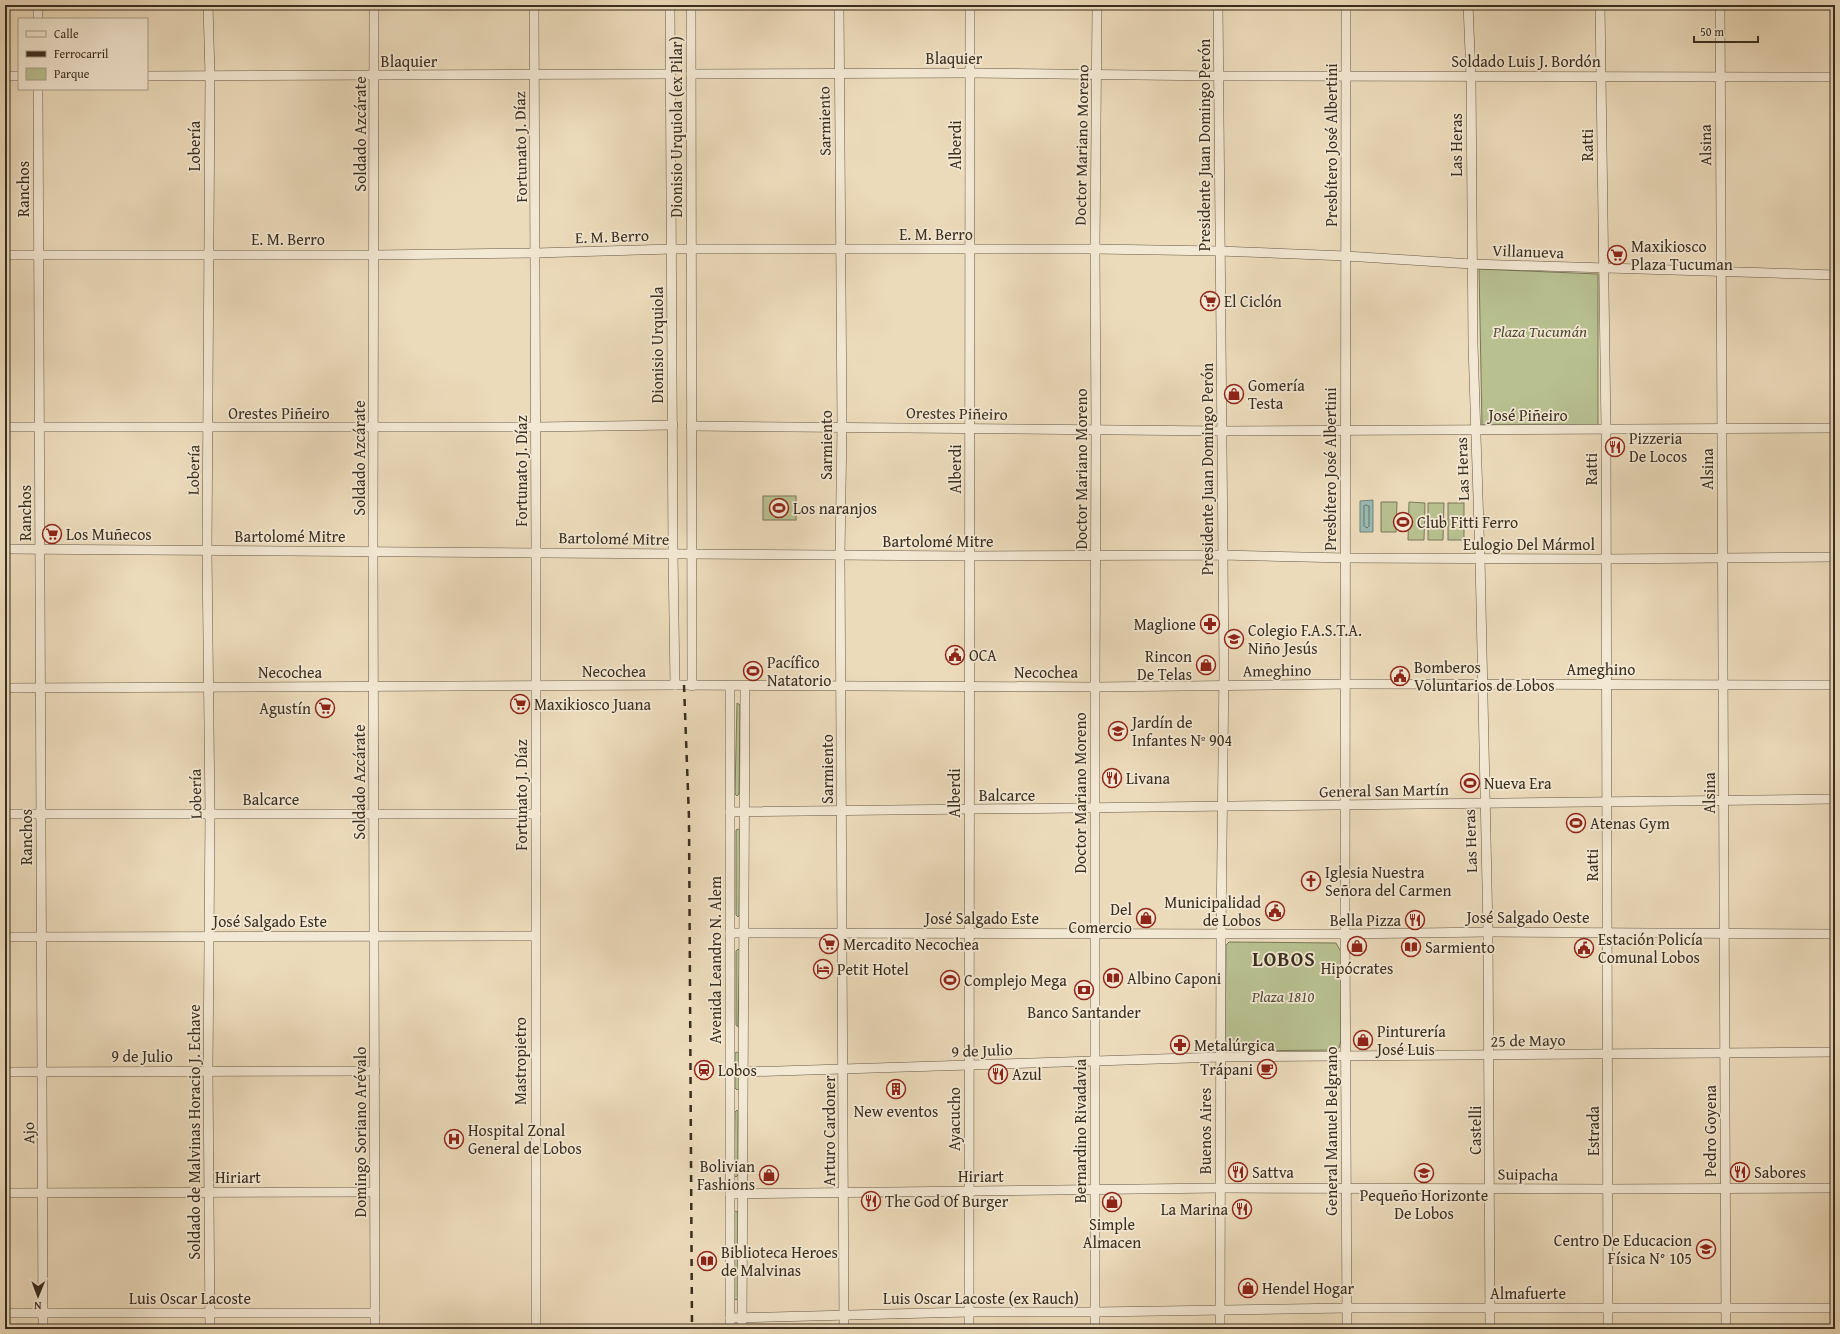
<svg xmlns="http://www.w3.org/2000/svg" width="1840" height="1334" font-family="'Gentium Book Plus',serif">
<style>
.green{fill:#b8c090;stroke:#797758}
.water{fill:#99bbb3;stroke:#738378}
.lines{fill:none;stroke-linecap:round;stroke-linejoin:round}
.shore{stroke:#6a7469;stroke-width:1}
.minor-casing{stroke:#665946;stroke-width:10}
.minor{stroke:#f3e8d3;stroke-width:9}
.rail{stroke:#3a2e1f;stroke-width:2.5;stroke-dasharray:7 7;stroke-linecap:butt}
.labels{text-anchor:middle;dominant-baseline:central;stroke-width:3.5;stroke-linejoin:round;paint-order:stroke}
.street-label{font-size:16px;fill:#3a2e1f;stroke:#f3e8d3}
.poi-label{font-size:16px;fill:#3a2e1f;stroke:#f3e8d3;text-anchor:start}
.park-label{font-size:16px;font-style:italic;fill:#534b36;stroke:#f3e8d3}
.district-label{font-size:20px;font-weight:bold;letter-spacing:1px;fill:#3a2e1f;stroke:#f3e8d3}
</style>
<rect width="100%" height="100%" fill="#ecdbbb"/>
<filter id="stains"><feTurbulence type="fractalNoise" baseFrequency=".005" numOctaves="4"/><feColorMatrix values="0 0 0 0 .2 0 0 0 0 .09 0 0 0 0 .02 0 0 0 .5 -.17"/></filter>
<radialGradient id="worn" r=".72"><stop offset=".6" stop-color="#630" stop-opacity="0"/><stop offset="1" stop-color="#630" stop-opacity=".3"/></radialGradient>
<g class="green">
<polygon points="1479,269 1598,274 1598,425 1482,425"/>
<rect x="763" y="496" width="33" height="24"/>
<polygon points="1381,502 1397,502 1396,532 1381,532"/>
<polygon points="1409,502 1425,503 1424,540 1408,540"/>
<polygon points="1428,503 1444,503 1443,540 1428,540"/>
<rect x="1448" y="503" width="16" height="37"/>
<polygon points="737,703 740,705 739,794 737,796 735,794"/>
<polygon points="738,829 740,830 739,915 738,917 736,915 736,830"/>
<polygon points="1229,942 1336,943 1341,952 1341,1040 1339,1048 1335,1050 1233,1051 1226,1048 1225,1043 1226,951 1226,945"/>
<polygon points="738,949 740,951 738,1027 736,1025 736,951"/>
<polygon points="737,1052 739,1053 739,1088 737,1090 735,1088 735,1053"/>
<polygon points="737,1110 738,1112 738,1175 736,1177 734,1175 735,1112"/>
<polygon points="734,1211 738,1212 738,1298 736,1300 734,1298"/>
<rect x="230" y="1325" width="66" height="4"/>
</g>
<polygon class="water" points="1373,500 1373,532 1360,532 1360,501"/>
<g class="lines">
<polygon class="shore" points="1366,505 1369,506 1369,526 1367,528 1364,526 1364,506"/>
<g class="minor-casing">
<g id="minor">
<polyline points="208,5 210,76 207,551 210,814 208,1071 210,1329"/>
<polyline points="374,5 373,550 375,1329"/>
<polyline points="534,5 536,552 536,1329"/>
<polyline points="670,5 673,554 675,685"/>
<polyline points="691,5 692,686"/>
<polyline points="839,5 842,426 840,555 844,1329"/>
<polyline points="1218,5 1224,668 1221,933 1220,1329"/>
<polyline points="1346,5 1345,934 1347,1329"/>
<polyline points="1468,5 1471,76 1473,345 1480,558 1488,932 1490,1329"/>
<polyline points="1600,5 1606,430 1608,1329"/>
<polyline points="1720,5 1726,1329"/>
<polyline points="38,19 38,5"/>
<polyline points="691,74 970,73 1218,76 1835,77"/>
<polyline points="5,76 19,76"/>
<polyline points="147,76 670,74"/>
<polyline points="38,89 43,1329"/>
<polyline points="5,255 374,255 536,253 672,249 1095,249 1219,251 1346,256 1472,264 1835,275"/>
<polyline points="691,426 1221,431 1835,428"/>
<polyline points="5,427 536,427 673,425"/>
<polyline points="5,549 970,556 1222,555 1346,558 1605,559 1835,557"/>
<polyline points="5,688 679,685 1095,687 1346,684 1835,685"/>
<path d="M730 812C1099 811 1467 804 1835 799"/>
<polyline points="5,814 536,814"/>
<polyline points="730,933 1345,934 1488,932 1835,934"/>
<polyline points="5,937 535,936"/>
<polyline points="5,1072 375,1071"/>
<polyline points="744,1072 1221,1057 1835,1052"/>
<polyline points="5,1193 375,1192"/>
<polyline points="730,1194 1220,1188 1608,1189 1835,1188"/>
<polyline points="5,1313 375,1313"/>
<polyline points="730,1318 969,1312 1095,1312 1347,1308 1835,1308"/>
<polyline points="730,1329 730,686"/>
<polyline points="742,1329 745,686"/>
<polyline points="969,1329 970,5"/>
<polyline points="1095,1329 1095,687 1096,430 1095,249 1097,5"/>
</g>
</g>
<use href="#minor" class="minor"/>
<polyline class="rail" points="684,685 689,818 692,1329"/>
</g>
<defs>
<g id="supermarket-ring" transform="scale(1)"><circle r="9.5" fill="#f3e8d3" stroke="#8f2418" stroke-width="1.5"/><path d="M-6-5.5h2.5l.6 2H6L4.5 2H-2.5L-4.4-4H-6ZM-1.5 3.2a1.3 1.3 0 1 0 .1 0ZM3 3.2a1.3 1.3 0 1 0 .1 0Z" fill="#8f2418"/></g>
<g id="shop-ring" transform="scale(1)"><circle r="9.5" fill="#f3e8d3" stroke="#8f2418" stroke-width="1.5"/><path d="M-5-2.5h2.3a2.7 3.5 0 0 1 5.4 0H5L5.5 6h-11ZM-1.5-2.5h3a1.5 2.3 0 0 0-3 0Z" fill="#8f2418"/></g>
<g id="restaurant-ring" transform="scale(1)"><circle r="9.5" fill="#f3e8d3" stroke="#8f2418" stroke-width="1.5"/><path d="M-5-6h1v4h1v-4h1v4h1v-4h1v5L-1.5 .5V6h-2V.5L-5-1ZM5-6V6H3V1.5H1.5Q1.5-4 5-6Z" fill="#8f2418"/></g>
<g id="stadium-ring" transform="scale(1)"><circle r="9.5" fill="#f3e8d3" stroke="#8f2418" stroke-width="1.5"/><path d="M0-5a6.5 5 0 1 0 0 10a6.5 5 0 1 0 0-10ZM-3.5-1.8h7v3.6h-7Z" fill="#8f2418"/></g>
<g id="pharmacy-ring" transform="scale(1)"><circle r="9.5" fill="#f3e8d3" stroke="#8f2418" stroke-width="1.5"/><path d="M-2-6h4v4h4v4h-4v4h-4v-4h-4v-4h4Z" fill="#8f2418"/></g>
<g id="school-ring" transform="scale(1)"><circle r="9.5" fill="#f3e8d3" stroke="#8f2418" stroke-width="1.5"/><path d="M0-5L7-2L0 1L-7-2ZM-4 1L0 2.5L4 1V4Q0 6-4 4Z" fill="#8f2418"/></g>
<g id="civic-ring" transform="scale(1)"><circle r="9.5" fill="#f3e8d3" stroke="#8f2418" stroke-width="1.5"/><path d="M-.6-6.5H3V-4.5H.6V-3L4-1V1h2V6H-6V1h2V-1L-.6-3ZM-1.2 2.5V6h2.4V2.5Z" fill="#8f2418"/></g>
<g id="church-ring" transform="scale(1)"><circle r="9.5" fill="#f3e8d3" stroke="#8f2418" stroke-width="1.5"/><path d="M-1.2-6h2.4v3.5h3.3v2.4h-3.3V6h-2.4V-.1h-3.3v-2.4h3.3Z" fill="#8f2418"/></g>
<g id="library-ring" transform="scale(1)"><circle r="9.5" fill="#f3e8d3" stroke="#8f2418" stroke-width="1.5"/><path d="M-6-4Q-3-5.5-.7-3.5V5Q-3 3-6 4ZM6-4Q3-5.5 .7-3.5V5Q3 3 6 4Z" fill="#8f2418"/></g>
<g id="hotel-ring" transform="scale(1)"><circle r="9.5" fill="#f3e8d3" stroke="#8f2418" stroke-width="1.5"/><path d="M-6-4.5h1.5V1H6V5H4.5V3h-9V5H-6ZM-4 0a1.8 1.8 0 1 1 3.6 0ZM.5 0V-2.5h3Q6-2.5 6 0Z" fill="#8f2418"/></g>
<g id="bank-ring" transform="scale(1)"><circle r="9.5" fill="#f3e8d3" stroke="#8f2418" stroke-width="1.5"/><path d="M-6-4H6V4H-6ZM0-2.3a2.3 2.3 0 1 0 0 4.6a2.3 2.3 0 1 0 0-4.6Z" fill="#8f2418"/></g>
<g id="cafe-ring" transform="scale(1)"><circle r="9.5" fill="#f3e8d3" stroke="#8f2418" stroke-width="1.5"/><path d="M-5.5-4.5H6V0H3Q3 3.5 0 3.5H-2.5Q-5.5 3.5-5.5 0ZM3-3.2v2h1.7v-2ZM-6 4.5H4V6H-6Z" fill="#8f2418"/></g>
<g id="station-ring" transform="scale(1)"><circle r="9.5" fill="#f3e8d3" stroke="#8f2418" stroke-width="1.5"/><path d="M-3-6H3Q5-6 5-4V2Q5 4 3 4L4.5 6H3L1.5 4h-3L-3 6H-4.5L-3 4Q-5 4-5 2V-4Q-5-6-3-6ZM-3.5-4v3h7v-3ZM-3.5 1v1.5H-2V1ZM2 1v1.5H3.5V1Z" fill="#8f2418"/></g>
<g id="building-ring" transform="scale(1)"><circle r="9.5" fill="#f3e8d3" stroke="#8f2418" stroke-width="1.5"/><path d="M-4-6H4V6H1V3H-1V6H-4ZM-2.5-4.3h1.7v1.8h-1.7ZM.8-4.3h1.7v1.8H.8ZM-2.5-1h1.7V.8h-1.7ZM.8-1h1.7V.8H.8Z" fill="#8f2418"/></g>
<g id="hospital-ring" transform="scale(1)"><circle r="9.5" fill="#f3e8d3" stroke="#8f2418" stroke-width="1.5"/><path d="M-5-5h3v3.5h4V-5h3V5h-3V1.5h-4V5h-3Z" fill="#8f2418"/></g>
</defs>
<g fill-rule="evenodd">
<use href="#supermarket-ring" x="1617" y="255"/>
<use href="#supermarket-ring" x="1210" y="301"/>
<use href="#shop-ring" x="1234" y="394"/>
<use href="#restaurant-ring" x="1615" y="447"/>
<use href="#stadium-ring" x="779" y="508"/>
<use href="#stadium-ring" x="1403" y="522"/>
<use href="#supermarket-ring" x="52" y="534"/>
<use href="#pharmacy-ring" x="1210" y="624"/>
<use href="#school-ring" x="1234" y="639"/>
<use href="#civic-ring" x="955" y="655"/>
<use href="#shop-ring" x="1206" y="665"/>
<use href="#stadium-ring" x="753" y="671"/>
<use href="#civic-ring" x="1400" y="676"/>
<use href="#supermarket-ring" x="520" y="704"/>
<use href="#supermarket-ring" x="325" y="708"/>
<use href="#school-ring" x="1118" y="731"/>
<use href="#restaurant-ring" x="1112" y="778"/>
<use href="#stadium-ring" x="1470" y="783"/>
<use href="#stadium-ring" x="1576" y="823"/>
<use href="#church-ring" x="1311" y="881"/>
<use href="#civic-ring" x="1275" y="911"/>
<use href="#shop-ring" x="1146" y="918"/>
<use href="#restaurant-ring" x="1415" y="920"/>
<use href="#supermarket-ring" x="829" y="944"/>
<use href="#shop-ring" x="1357" y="946"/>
<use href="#library-ring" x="1411" y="947"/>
<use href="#civic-ring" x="1584" y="948"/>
<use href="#hotel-ring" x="823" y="969"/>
<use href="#library-ring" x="1113" y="978"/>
<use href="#stadium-ring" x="950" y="980"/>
<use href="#bank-ring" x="1084" y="990"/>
<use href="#shop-ring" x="1363" y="1040"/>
<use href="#pharmacy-ring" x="1180" y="1045"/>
<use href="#cafe-ring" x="1267" y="1069"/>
<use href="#station-ring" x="704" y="1070"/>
<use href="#restaurant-ring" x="998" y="1074"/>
<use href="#building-ring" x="896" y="1089"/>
<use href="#hospital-ring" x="454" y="1139"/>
<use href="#restaurant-ring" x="1238" y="1172"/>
<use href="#restaurant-ring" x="1740" y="1172"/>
<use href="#school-ring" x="1424" y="1173"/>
<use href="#shop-ring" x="769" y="1175"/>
<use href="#restaurant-ring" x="871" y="1201"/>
<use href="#shop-ring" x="1112" y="1202"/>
<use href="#restaurant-ring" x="1242" y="1209"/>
<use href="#school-ring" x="1706" y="1249"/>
<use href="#library-ring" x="707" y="1261"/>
<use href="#shop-ring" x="1248" y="1288"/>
</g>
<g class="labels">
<g class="street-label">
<text x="954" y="58">Blaquier</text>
<text x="409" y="61">Blaquier</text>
<text x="1526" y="61">Soldado Luis J. Bordón</text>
<text transform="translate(824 121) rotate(-91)">Sarmiento</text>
<text transform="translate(676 127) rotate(-90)">Dionisio Urquiola (ex Pilar)</text>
<text transform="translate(360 134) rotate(-90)">Soldado Azcárate</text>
<text transform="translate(955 145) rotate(-90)">Alberdi</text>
<text transform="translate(1081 145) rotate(-89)">Doctor Mariano Moreno</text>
<text transform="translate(1204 145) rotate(-90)">Presidente Juan Domingo Perón</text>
<text transform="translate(1331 145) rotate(-90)">Presbítero José Albertini</text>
<text transform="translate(1456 145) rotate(-90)">Las Heras</text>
<text transform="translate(1587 145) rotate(-90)">Ratti</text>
<text transform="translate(1705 145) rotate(-91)">Alsina</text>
<text transform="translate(194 146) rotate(-90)">Lobería</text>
<text transform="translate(520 147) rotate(-91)">Fortunato J. Díaz</text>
<text transform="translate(23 189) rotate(-90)">Ranchos</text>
<text x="936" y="234">E. M. Berro</text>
<text transform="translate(612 236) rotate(-2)">E. M. Berro</text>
<text x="288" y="239">E. M. Berro</text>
<text transform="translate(1528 251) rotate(2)">Villanueva</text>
<text transform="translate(657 345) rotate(-90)">Dionisio Urquiola</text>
<text x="279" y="413">Orestes Piñeiro</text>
<text transform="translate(957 413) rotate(1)">Orestes Piñeiro</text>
<text x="1528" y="415">José Piñeiro</text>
<text transform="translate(826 445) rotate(-90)">Sarmiento</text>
<text transform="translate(359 458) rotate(-90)">Soldado Azcárate</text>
<text transform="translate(955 469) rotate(-90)">Alberdi</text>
<text transform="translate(1081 469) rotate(-90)">Doctor Mariano Moreno</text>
<text transform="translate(1207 469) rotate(-90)">Presidente Juan Domingo Perón</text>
<text transform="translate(1330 469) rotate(-90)">Presbítero José Albertini</text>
<text transform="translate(1462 469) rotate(-92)">Las Heras</text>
<text transform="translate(1591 469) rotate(-90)">Ratti</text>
<text transform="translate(1707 469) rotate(-90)">Alsina</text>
<text transform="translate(193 470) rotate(-89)">Lobería</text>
<text transform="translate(521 471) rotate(-90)">Fortunato J. Díaz</text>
<text transform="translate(25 513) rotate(-90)">Ranchos</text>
<text x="290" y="536">Bartolomé Mitre</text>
<text transform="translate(614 538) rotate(1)">Bartolomé Mitre</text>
<text x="938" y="541">Bartolomé Mitre</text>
<text x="1529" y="544">Eulogio Del Mármol</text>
<text x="1601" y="669">Ameghino</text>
<text transform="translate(1277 670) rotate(-1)">Ameghino</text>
<text x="614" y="671">Necochea</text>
<text x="290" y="672">Necochea</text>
<text x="1046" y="672">Necochea</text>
<text transform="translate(827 769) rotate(-90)">Sarmiento</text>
<text transform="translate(359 782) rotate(-90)">Soldado Azcárate</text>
<text transform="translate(1384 790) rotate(-1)">General San Martín</text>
<text transform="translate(954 793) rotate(-90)">Alberdi</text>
<text transform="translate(1080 793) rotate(-90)">Doctor Mariano Moreno</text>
<text transform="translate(1709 793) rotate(-90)">Alsina</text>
<text transform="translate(195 794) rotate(-91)">Lobería</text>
<text transform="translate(521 795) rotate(-90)">Fortunato J. Díaz</text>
<text x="1007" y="795">Balcarce</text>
<text x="271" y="799">Balcarce</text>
<text transform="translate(26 837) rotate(-90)">Ranchos</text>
<text transform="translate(1470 841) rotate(-92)">Las Heras</text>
<text transform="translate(1592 865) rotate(-90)">Ratti</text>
<text x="1528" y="917">José Salgado Oeste</text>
<text x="982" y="918">José Salgado Este</text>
<text x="270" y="921">José Salgado Este</text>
<text transform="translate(715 960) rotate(-90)">Avenida Leandro N. Alem</text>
<text transform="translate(1528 1040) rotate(-1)">25 de Mayo</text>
<text transform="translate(982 1050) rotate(-2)">9 de Julio</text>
<text x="142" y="1056">9 de Julio</text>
<text transform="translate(520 1061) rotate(-90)">Mastropietro</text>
<text transform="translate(954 1119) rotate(-90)">Ayacucho</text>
<text transform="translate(1475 1130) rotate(-90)">Castelli</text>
<text transform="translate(829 1131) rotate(-90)">Arturo Cardoner</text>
<text transform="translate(1080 1131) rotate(-90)">Bernardino Rivadavia</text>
<text transform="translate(1205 1131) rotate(-90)">Buenos Aires</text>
<text transform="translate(1331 1131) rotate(-90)">General Manuel Belgrano</text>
<text transform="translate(1593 1131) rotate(-90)">Estrada</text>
<text transform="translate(1710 1131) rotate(-90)">Pedro Goyena</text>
<text transform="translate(194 1132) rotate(-90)">Soldado de Malvinas Horacio J. Echave</text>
<text transform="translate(360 1132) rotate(-90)">Domingo Soriano Arévalo</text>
<text transform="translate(28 1133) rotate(-91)">Ajo</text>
<text transform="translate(1528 1174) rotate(1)">Suipacha</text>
<text x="981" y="1176">Hiriart</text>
<text x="238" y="1177">Hiriart</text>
<text x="1528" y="1293">Almafuerte</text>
<text x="190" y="1298">Luis Oscar Lacoste</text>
<text x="981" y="1298">Luis Oscar Lacoste (ex Rauch)</text>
</g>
<g class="poi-label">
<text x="1631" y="246">Maxikiosco<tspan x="1631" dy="18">Plaza Tucuman</tspan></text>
<text x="1224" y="301">El Ciclón</text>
<text x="1248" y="385">Gomería<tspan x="1248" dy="18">Testa</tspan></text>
<text x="1629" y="438">Pizzeria<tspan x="1629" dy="18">De Locos</tspan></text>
<text x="793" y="508">Los naranjos</text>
<text x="1417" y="522">Club Fitti Ferro</text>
<text x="66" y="534">Los Muñecos</text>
<text x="1196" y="624" text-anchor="end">Maglione</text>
<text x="1248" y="630">Colegio F.A.S.T.A.<tspan x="1248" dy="18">Niño Jesús</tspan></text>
<text x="969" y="655">OCA</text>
<text x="1192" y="656" text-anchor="end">Rincon<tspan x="1192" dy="18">De Telas</tspan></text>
<text x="767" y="662">Pacífico<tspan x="767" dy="18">Natatorio</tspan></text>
<text x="1414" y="667">Bomberos<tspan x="1414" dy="18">Voluntarios de Lobos</tspan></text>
<text x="534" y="704">Maxikiosco Juana</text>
<text x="311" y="708" text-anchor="end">Agustín</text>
<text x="1132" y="722">Jardín de<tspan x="1132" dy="18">Infantes Nº 904</tspan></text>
<text x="1126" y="778">Livana</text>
<text x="1484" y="783">Nueva Era</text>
<text x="1590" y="823">Atenas Gym</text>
<text x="1325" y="872">Iglesia Nuestra<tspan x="1325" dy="18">Señora del Carmen</tspan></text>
<text x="1261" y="902" text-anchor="end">Municipalidad<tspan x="1261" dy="18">de Lobos</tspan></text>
<text x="1132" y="909" text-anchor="end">Del<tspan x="1132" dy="18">Comercio</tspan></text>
<text x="1401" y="920" text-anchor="end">Bella Pizza</text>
<text x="1598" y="939">Estación Policía<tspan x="1598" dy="18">Comunal Lobos</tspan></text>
<text x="843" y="944">Mercadito Necochea</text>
<text x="1425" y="947">Sarmiento</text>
<text x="1357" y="968" text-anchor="middle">Hipócrates</text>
<text x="837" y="969">Petit Hotel</text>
<text x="1127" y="978">Albino Caponi</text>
<text x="964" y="980">Complejo Mega</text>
<text x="1084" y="1012" text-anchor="middle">Banco Santander</text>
<text x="1377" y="1031">Pinturería<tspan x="1377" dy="18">José Luis</tspan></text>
<text x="1194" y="1045">Metalúrgica</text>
<text x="1253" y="1069" text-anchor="end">Trápani</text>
<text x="718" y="1070">Lobos</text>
<text x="1012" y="1074">Azul</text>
<text x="896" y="1111" text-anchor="middle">New eventos</text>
<text x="468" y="1130">Hospital Zonal<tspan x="468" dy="18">General de Lobos</tspan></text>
<text x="755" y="1166" text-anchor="end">Bolivian<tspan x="755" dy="18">Fashions</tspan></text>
<text x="1252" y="1172">Sattva</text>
<text x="1754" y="1172">Sabores</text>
<text x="1424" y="1195" text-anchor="middle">Pequeño Horizonte<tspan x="1424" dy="18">De Lobos</tspan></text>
<text x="885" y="1201">The God Of Burger</text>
<text x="1228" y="1209" text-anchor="end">La Marina</text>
<text x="1112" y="1224" text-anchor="middle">Simple<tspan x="1112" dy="18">Almacen</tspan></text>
<text x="1692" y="1240" text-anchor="end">Centro De Educacion<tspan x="1692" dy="18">Física N° 105</tspan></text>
<text x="721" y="1252">Biblioteca Heroes<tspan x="721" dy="18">de Malvinas</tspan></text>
<text x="1262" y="1288">Hendel Hogar</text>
</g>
<g class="park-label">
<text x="1540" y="331">Plaza Tucumán</text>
<text x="1283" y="996">Plaza 1810</text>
</g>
<g class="district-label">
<text x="1284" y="958">LOBOS</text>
</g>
</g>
<rect width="1840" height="1334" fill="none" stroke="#ecdbbb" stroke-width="20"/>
<rect x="6" y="6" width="1828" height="1322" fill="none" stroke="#3a2e1f" stroke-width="2"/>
<rect x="10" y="10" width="1820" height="1314" fill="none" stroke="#3a2e1f"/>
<rect x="18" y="18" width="130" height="72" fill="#f3e8d3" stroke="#a99e8b"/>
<rect x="26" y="31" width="20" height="6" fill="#f3e8d3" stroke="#a99e8b"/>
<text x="54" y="38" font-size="12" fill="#3a2e1f">Calle</text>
<rect x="26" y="51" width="20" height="6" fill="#3a2e1f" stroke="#a99e8b"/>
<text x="54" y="58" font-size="12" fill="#3a2e1f">Ferrocarril</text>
<rect x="26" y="68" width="20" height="12" fill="#b8c090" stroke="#a99e8b"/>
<text x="54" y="78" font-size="12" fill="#3a2e1f">Parque</text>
<g transform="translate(38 1296) rotate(181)" stroke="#f3e8d3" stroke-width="3" paint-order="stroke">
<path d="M0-3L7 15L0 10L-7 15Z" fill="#3a2e1f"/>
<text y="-6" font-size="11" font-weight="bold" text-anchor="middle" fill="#3a2e1f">N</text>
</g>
<path d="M1694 36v6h64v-6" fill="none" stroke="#3a2e1f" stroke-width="2"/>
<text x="1700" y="36" font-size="12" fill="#3a2e1f" stroke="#f3e8d3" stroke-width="3" paint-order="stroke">50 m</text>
<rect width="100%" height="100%" filter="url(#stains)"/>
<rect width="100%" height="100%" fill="url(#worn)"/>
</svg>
